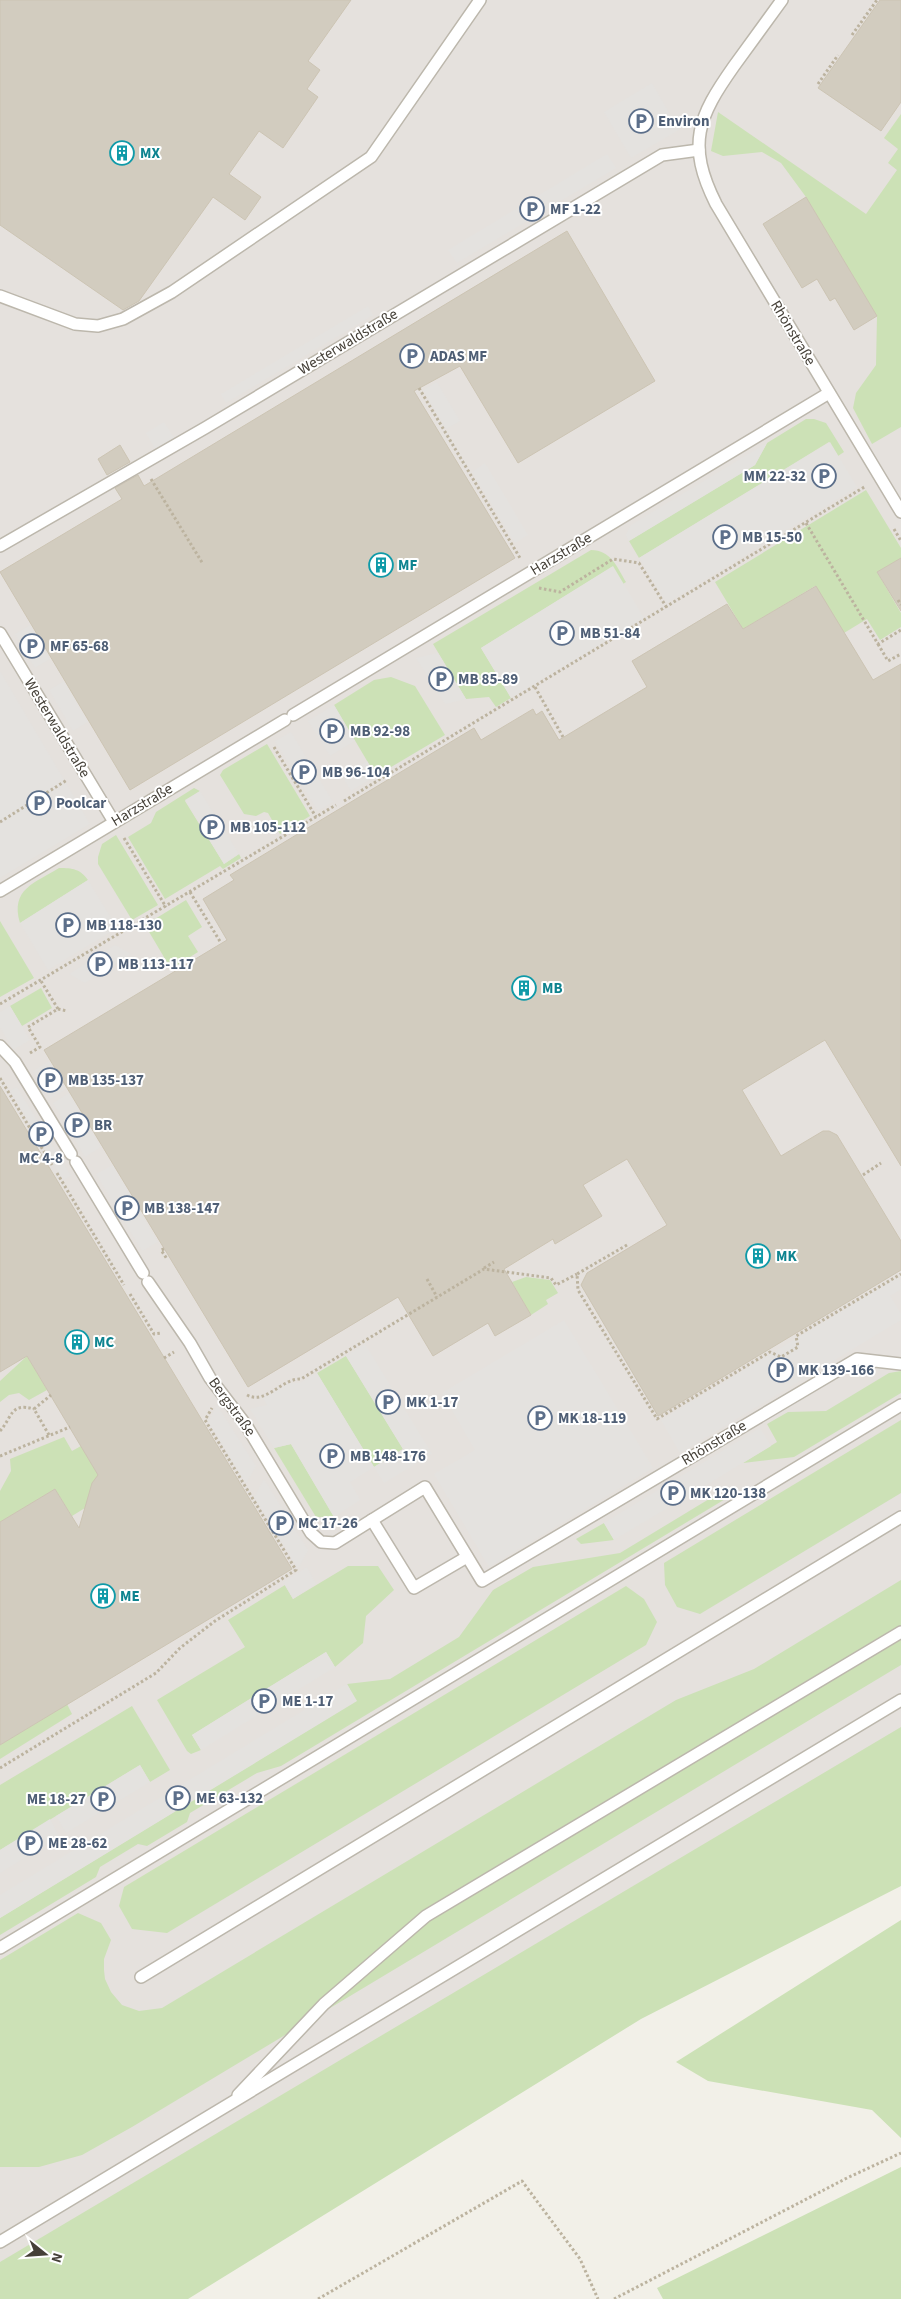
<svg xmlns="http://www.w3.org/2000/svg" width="901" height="2299" font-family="'Source Sans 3',sans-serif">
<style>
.industrial{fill:#e5e1dd}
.green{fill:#cce1b6}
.parking{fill:#e4e2df}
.building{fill:#d2ccbf;stroke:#ccc4b3}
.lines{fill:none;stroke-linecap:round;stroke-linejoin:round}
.lane-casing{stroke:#bcb7ac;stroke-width:14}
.path{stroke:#bcb39f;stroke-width:3;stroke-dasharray:2.5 2.5;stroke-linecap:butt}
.lane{stroke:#fff;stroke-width:11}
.labels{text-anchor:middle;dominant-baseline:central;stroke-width:4;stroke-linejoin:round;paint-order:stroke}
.service-label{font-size:15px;font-weight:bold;fill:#4e5e75;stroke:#fff;text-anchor:start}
.culture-label{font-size:15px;font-weight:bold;fill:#0d838f;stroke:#fff;text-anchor:start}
.street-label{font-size:15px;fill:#454038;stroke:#fff}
</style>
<rect width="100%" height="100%" fill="#f2f0e8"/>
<polygon class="industrial" points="0,0 901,0 901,1789 0,2299"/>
<g class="green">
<polygon points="718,112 866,214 897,170 888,163 898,149 884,138 901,114 901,427 872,444 853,408 856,393 876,365 877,316 806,197 781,163 762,152 723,156 711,151"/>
<polygon points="806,419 814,419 826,423 844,452 838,456 829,442 639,558 629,541 755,465 767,443"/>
<polygon points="866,490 901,548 901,568 896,561 877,572 901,613 901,627 880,640 867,619 844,633 815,586 743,629 715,582"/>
<path d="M591 550C611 550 617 567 626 582L623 584 612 567 481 648 511 698 496 707 489 697 466 699 433 644Z"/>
<polygon points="391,677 415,686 445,735 376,776 334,705 374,680"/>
<polygon points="267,744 310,816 280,834 268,813 264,812 256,816 244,814 220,775 223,770"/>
<polygon points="194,788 200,791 185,801 224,864 239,854 241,858 223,869 220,866 165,899 128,837 151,823 156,812"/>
<polygon points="116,835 158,905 132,920 98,864 98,857 102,844"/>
<path d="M59 868C73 868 80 869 88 880L20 923C10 889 35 883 59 868Z"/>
<polygon points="186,900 202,927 188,936 198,952 171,969 145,925"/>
<polygon points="0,921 34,978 0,997"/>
<polygon points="41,988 52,1008 22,1026 10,1006"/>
<polygon points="526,1277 550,1280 558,1293 546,1300 548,1304 531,1315 512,1282"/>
<polygon points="27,1356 47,1390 29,1400 19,1393 9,1395 0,1402 0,1381"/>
<polygon points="346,1356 403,1449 374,1467 317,1373"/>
<polygon points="901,1371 901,1393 794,1457 743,1463 777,1442 767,1424 788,1412 826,1411 889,1373"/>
<polygon points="901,1420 901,1493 700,1614 677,1607 665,1585 664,1563"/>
<polygon points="64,1437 72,1451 81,1446 99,1476 93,1503 72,1516 55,1489 0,1522 0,1491 11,1471 10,1459"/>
<polygon points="291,1444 334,1517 316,1517 274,1448"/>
<polygon points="719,1493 727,1498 281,1766 257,1773 190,1813 187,1822 147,1846 138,1844 100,1867 96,1877 0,1935 0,1918 356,1701 347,1684 390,1679 459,1637 493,1590 533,1567 620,1553"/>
<polygon points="604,1523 614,1540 581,1544 576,1539"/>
<polygon points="348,1566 378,1566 394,1590 366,1616 363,1643 335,1667 326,1652 192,1735 201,1750 191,1754 187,1751 157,1700 245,1647 228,1620 285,1585 293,1599"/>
<polygon points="901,1580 901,1665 132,2127 82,2155 39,2167 0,2167 0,1960 78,1913 101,1923 111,1940 104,1959 104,1970 105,1979 111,1992 122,2005 139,2011 162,2008 676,1700 754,1669"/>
<polygon points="626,1586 644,1599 657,1622 646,1645 167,1933 132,1929 119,1906 124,1887"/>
<polygon points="67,1704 72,1714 0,1759 0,1745"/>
<polygon points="132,1706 170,1770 150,1782 140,1765 0,1850 0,1785"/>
<polygon points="901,1727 901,1886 641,2019 188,2299 0,2299 0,2262"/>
<polygon points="901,1920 901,2138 872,2110 708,2081 676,2062"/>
<polygon points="901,2167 901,2299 663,2299 657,2288"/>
</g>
<g class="parking">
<polygon points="652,83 679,130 631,158 604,112"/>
<polygon points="607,154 616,168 457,263 448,250"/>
<polygon points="368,306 373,315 226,403 221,394"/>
<polygon points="437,382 460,421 446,429 423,390"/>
<polygon points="164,422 174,438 155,449 146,433"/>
<polygon points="830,442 857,487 667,603 639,558"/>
<polygon points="767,443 755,465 629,541 626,535 631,525"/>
<polygon points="485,463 528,535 515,543 472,472"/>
<polygon points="613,566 644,618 511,698 481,648"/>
<polygon points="30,625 50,659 35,668 15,634"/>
<polygon points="438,653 466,699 445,704 416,658"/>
<polygon points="0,671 90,824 0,878"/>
<polygon points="64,681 88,722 73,731 49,690"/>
<polygon points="334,705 355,741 330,756 308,721"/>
<polygon points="291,732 333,802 318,811 275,741"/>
<polygon points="367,761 376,776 351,791 342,776"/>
<polygon points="200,791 239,854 224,864 185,800"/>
<polygon points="88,880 117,928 48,970 20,923"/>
<polygon points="115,945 131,954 85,983 69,974"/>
<polygon points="10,1006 30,1040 13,1050 0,1027 0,1012"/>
<polygon points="49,1061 66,1089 50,1099 33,1071"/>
<polygon points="17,1087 71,1176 63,1180 10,1091"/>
<polygon points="69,1093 101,1147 85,1157 53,1103"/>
<polygon points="113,1165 158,1242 142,1251 96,1174"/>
<polygon points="900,1276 901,1289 890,1296 901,1314 901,1320 680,1453 661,1420"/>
<polygon points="564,1320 653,1468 489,1567 434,1474 475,1450 442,1393"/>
<polygon points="365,1344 432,1454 384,1483 374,1467 350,1482 360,1500 334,1517 291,1444 274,1448 250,1409 267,1405 263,1398 289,1383 300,1383 317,1373 374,1467 403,1449 346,1356"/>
<polygon points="217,1405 256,1466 246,1484 208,1422"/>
<polygon points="760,1428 771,1446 614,1540 604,1523"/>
<polygon points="264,1479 308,1550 298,1569 254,1497"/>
<polygon points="307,1567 316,1584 293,1599 283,1582"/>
<polygon points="326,1652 335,1667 201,1750 192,1735"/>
<polygon points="347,1684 357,1701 0,1918 0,1895"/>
<polygon points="140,1765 150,1782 66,1833 56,1816"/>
<polygon points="50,1819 59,1837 0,1873 0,1850"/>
</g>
<g class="building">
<polygon points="0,0 351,0 308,61 320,70 307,89 318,97 283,148 259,131 229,174 261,197 245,220 213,197 139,301 123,310 0,225"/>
<polygon points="880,0 901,0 901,102 881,131 818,88"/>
<polygon points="806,197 877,316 854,330 835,298 830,301 817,279 802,288 763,224"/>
<polygon points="567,231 655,381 518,463 460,366 414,391 515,558 130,790 0,572 122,499 115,488 138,475 144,486"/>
<polygon points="120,445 130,462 107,475 98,459"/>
<polygon points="901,558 901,611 877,572"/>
<polygon points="816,586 873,680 901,664 901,1166 825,1040 742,1090 781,1156 823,1131 829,1131 837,1135 901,1241 901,1270 658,1416 581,1285 587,1273 667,1225 627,1159 583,1185 602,1216 555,1244 553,1239 504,1269 531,1315 495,1336 488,1323 433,1356 398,1297 248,1387 44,1050 227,940 203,899 234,880 230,875 306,829 474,728 481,740 533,709 536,715 542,711 559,740 647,687 632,661 727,604 743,629"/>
<polygon points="0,1086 292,1569 0,1745 0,1522 55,1489 79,1528 92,1483 98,1475 27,1356 0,1372"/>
</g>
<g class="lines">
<g class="lane-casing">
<g id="lane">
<path d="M782 0C766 22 750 44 734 66 698 117 686 144 716 204L901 512"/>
<polyline points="0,296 75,324 98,326 123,319 172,292 371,157 480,0"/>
<polyline points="0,546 205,428 662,155 699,150"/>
<polyline points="0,633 114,822"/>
<polyline points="293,715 829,393"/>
<polyline points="0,891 285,720"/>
<polyline points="0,1046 15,1062 71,1154"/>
<polyline points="76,1162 143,1273"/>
<polyline points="148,1282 190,1343 210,1378 246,1425 311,1533 321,1542 335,1543 425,1487 482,1581 857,1359 901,1364"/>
<polyline points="372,1520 414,1588 467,1557"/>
<polyline points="0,1948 901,1405"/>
<polyline points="141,1977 901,1517"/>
<polyline points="238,2095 324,2004 426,1916 901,1632"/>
<polyline points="0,2242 901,1700"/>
</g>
</g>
<g class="path">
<polyline points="852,35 877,0"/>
<polyline points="818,84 838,55"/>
<polyline points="419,388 520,558"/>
<polyline points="151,479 203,564"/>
<polyline points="806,523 878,644 901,630"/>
<polyline points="894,529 901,541"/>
<polyline points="539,588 560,592 613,559 639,563 667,608"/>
<polyline points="898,600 901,605"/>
<polyline points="878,644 888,661 901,654"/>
<polyline points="535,687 563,737"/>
<polyline points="274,747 316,817"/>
<polyline points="344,801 866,486"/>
<polyline points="0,822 67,780"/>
<polyline points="124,838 166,907"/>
<polyline points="190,892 221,943"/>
<polyline points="0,1004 336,805"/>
<polyline points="58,1009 67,1011"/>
<polyline points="30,1053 40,1047 28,1027 58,1009 41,981"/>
<polyline points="0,1078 52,1165"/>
<polyline points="57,1173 124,1285"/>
<polyline points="863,1175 881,1163"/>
<polyline points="627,1245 577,1274 578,1290 657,1419 770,1352 781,1357 798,1347 796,1336 901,1274"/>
<polyline points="164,1249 161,1250 167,1259"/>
<polyline points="484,1268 494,1262"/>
<polyline points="427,1279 437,1297"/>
<polyline points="130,1294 154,1334 162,1333"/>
<polyline points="164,1358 174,1352"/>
<path d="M247 1395C266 1405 282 1378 301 1379L484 1269 551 1278 556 1285 577 1274"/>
<path d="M0 1431C12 1418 10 1402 34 1409"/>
<polyline points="49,1435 34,1409 51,1395"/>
<polyline points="0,1456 70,1427"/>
<polyline points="0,1768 156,1673 180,1648 215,1621 296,1570 205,1420 212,1408"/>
<polyline points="318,2299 522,2181 580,2259 598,2299"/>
<polyline points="614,2299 847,2178 901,2153"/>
</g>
<use href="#lane" class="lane"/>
</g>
<defs>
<g id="parking-ring" transform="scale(1.25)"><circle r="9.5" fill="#fff" stroke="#5c6f8a" stroke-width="1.5"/><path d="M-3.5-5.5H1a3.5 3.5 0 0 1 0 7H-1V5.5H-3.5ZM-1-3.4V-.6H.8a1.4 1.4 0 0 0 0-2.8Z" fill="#5c6f8a"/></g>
<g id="building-ring" transform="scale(1.25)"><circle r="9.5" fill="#fff" stroke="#0f9aa8" stroke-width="1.5"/><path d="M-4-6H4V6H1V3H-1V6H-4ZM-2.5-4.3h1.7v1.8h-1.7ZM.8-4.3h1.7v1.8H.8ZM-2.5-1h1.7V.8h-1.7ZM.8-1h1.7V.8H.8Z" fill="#0f9aa8"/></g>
</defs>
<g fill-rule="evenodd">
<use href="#parking-ring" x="641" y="121"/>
<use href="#building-ring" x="122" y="153"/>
<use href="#parking-ring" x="532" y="209"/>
<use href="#parking-ring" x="412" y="356"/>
<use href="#parking-ring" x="824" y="476"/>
<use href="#parking-ring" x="725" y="537"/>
<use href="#building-ring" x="381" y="565"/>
<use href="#parking-ring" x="562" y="633"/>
<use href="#parking-ring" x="32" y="646"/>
<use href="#parking-ring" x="441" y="679"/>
<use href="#parking-ring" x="332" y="731"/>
<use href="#parking-ring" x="304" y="772"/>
<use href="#parking-ring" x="39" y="803"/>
<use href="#parking-ring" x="212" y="827"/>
<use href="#parking-ring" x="68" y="925"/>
<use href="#parking-ring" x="100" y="964"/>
<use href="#building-ring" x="524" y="988"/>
<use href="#parking-ring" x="50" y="1080"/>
<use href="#parking-ring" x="77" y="1125"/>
<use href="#parking-ring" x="41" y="1134"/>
<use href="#parking-ring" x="127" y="1208"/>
<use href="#building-ring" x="758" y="1256"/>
<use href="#building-ring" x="77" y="1342"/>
<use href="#parking-ring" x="781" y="1370"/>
<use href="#parking-ring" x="388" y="1402"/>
<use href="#parking-ring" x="540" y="1418"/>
<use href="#parking-ring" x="332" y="1456"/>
<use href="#parking-ring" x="673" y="1493"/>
<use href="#parking-ring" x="281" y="1523"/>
<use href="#building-ring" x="103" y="1596"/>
<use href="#parking-ring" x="264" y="1701"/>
<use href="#parking-ring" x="178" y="1798"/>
<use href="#parking-ring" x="103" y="1799"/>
<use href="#parking-ring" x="30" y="1843"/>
</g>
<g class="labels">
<g class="service-label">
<text x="658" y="121">Environ</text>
<text x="550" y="209">MF 1-22</text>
<text x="430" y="356">ADAS MF</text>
<text x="806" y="476" text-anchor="end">MM 22-32</text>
<text x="742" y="537">MB 15-50</text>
<text x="580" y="633">MB 51-84</text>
<text x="50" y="646">MF 65-68</text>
<text x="458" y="679">MB 85-89</text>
<text x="350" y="731">MB 92-98</text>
<text x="322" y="772">MB 96-104</text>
<text x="56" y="803">Poolcar</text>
<text x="230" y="827">MB 105-112</text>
<text x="86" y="925">MB 118-130</text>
<text x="118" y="964">MB 113-117</text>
<text x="68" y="1080">MB 135-137</text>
<text x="94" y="1125">BR</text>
<text x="41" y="1158" text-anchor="middle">MC 4-8</text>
<text x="144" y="1208">MB 138-147</text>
<text x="798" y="1370">MK 139-166</text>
<text x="406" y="1402">MK 1-17</text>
<text x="558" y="1418">MK 18-119</text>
<text x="350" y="1456">MB 148-176</text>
<text x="690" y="1493">MK 120-138</text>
<text x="298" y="1523">MC 17-26</text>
<text x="282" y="1701">ME 1-17</text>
<text x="196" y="1798">ME 63-132</text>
<text x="86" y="1799" text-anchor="end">ME 18-27</text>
<text x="48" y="1843">ME 28-62</text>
</g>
<g class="culture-label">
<text x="140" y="153">MX</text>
<text x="398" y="565">MF</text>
<text x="542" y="988">MB</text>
<text x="776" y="1256">MK</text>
<text x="94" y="1342">MC</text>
<text x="120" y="1596">ME</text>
</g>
<g class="street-label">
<text transform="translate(793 333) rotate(59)">Rhönstraße</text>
<text transform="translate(348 342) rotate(-31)">Westerwaldstraße</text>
<text transform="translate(561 554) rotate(-31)">Harzstraße</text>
<text transform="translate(57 728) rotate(59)">Westerwaldstraße</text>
<text transform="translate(142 805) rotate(-31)">Harzstraße</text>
<text transform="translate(232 1407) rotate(54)">Bergstraße</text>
<text transform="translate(714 1443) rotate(-31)">Rhönstraße</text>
</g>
</g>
<g transform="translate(45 2254) rotate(107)" stroke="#ffffff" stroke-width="4" paint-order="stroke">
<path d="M0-4L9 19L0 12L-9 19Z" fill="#454038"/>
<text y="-8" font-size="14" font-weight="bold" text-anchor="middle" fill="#454038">N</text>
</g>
</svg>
